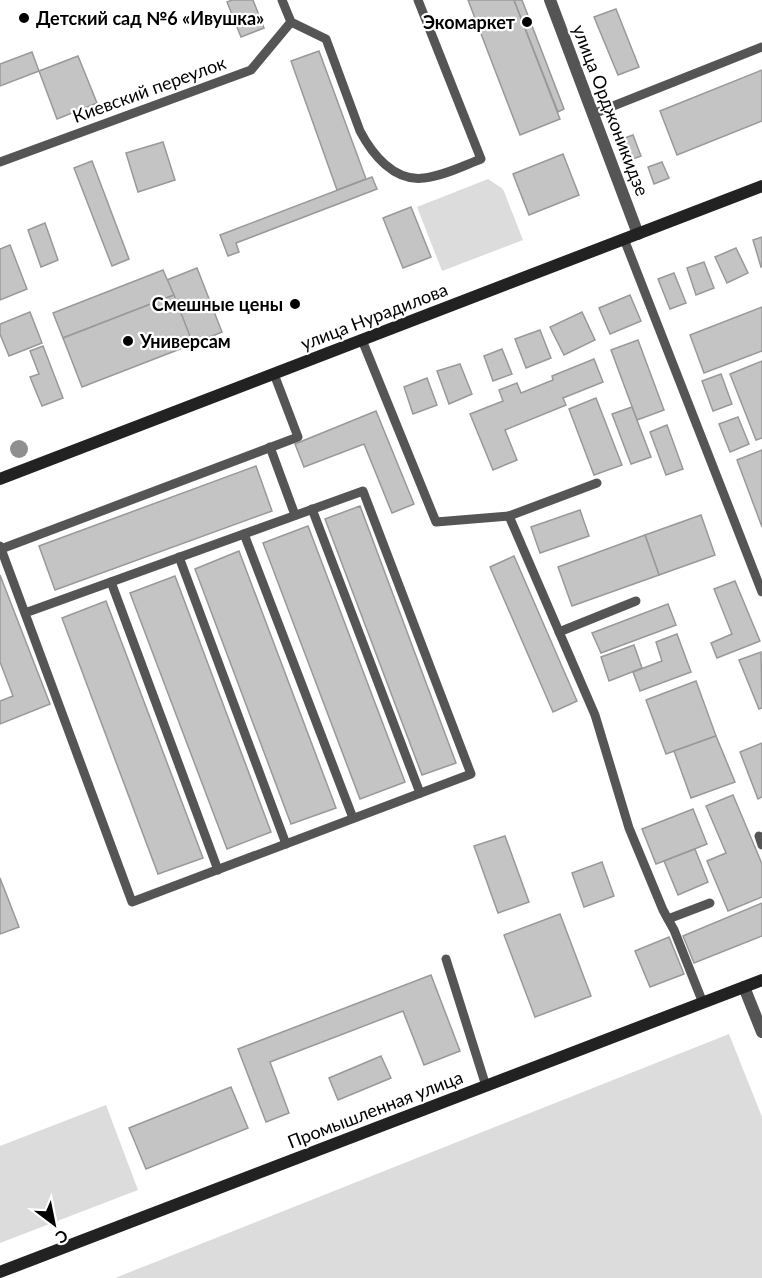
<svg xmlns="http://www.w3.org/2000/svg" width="762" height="1278" font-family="Lato,sans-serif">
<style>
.green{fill:#dcdcdc}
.building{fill:#c4c4c4;stroke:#999;stroke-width:1.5}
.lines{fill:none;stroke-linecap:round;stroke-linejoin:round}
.lane{stroke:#555;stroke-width:9}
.street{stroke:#555;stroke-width:12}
.secondary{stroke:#222;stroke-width:12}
.tree{fill:#8f8f8f}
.poi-dot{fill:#000;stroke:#fff;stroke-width:2}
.labels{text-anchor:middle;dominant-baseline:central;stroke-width:4.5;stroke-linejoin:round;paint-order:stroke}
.poi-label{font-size:18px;font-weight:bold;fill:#000;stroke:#fff;text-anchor:start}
.street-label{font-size:18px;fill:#000;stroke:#fff}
</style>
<rect width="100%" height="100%" fill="#fff"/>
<g class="green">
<polygon points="488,179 503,189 523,240 442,271 417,207"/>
<polygon points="729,1034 762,1117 762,1278 115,1278"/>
<polygon points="106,1105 138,1190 0,1243 0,1146"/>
</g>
<g class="building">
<polygon points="232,0 253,0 264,28 241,37 227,2"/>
<polygon points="468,0 514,0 560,119 520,135"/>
<polygon points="514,0 522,0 564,109 558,112"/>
<polygon points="616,9 639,67 618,75 594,17"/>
<polygon points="319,51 366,179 337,190 291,61"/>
<polygon points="32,52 39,71 0,86 0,64"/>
<polygon points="78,56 97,103 57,119 39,71"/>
<polygon points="762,70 762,121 677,155 660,111"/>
<polygon points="633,135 641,156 630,160 622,139"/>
<polygon points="163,142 175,180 138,192 126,153"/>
<polygon points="563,154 579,195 529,215 513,174"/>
<polygon points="92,161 129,259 112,266 74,168"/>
<polygon points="662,162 669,178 654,184 648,167"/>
<polygon points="372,177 377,189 236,243 239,252 228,256 220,235"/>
<polygon points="411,207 431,257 403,268 383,218"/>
<polygon points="45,223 58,260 41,267 28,230"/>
<polygon points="762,237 762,266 761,267 753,240"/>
<polygon points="10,245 27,289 0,300 0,249"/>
<polygon points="736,248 748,273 727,283 715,257"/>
<polygon points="704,262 714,288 696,295 687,268"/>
<polygon points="197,268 222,332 193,344 167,280"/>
<polygon points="163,270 174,295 63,338 53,313"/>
<polygon points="674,273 686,303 670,309 658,279"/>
<polygon points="174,295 193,344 82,387 63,338"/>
<polygon points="630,295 641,321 610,334 599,308"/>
<polygon points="762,307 762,351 704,373 690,335"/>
<polygon points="30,312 42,343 9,356 0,334 0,324"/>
<polygon points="582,312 595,340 564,355 550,327"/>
<polygon points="540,330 551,358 526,368 515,339"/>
<polygon points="638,340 664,410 637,420 611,350"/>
<polygon points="43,346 63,398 42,406 30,377 39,374 30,351"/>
<polygon points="502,349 512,374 493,381 484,356"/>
<polygon points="594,359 603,382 563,398 566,405 505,430 517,460 493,470 470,414 503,401 499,390 517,383 521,393 553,380 552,376"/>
<polygon points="762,361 762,438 756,440 730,374"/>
<polygon points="460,364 472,394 449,404 437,371"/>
<polygon points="721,374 732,404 713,411 702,381"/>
<polygon points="427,378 437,405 413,414 404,387"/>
<polygon points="596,398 622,465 594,475 569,409"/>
<polygon points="632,407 651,457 631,464 612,414"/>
<polygon points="376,411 414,504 392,513 364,444 304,467 295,444"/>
<polygon points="738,417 749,444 730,452 719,424"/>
<polygon points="667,425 683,469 666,475 650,432"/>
<polygon points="762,450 762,527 737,460"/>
<polygon points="256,466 272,511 55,590 39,546"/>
<polygon points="360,506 456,763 422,775 325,519"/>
<polygon points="580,510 589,536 540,553 531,527"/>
<polygon points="701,515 715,555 659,575 645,535"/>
<polygon points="308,526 405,782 360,799 263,543"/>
<polygon points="645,535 659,575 572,606 558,567"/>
<polygon points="239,551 336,808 291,824 195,569"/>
<polygon points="514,556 577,701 553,712 490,567"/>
<polygon points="0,575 50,704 0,724 0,701 13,696 0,662"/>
<polygon points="175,576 271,832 227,849 130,593"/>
<polygon points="735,581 760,641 717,658 711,643 732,634 714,589"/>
<polygon points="106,601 203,858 158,874 62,618"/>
<polygon points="668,604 676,625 601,653 592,633"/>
<polygon points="677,634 691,672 640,691 633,672 662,661 656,642"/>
<polygon points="634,645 642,668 609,681 601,657"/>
<polygon points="761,652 762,708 759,709 739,660"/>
<polygon points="696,681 716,736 666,754 646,700"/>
<polygon points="716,736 735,782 691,798 674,751"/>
<polygon points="762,743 762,797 758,799 740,752"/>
<polygon points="733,795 762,864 762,897 728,911 707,861 726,853 706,806"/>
<polygon points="693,809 707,844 664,861 656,864 642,829"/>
<polygon points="505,836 529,902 498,913 474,846"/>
<polygon points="695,849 708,882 678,895 664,861"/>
<polygon points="602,862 614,896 584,907 572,873"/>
<polygon points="0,878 19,927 0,934"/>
<polygon points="762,903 762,936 694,963 683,936"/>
<polygon points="560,914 591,996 535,1017 504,935"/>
<polygon points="669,937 684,974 650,987 635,951"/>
<polygon points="431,975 460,1051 424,1065 403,1011 270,1062 289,1113 266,1122 238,1049"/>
<polygon points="381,1056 391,1078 338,1100 329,1078"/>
<polygon points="231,1087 248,1128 146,1169 129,1128"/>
</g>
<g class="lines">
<g class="lane">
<path d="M282 0 291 22 326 39 360 131C372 154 394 182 424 178 443 176 463 166 481 159L418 0"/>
<polyline points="593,114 762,47"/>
<polyline points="0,162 251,70 291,22"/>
<polyline points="624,239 762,592"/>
<polyline points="362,340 436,522 509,516"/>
<polyline points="270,447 295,515"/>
<polyline points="597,483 509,516 595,715 629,828 663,910 674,930 703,1003"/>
<polyline points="312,509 420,793"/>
<polyline points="244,534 353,818"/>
<polyline points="0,546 132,902 471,774 363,491 25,613"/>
<polyline points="1,549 298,437 274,374"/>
<polyline points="179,557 286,844"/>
<polyline points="111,582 218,870"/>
<polyline points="559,632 636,601"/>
<polyline points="759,836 762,845"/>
<polyline points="668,919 710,903"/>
<polyline points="446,959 486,1086"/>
</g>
<g class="street">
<polyline points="550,0 638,234"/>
<polyline points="744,987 762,1032"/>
</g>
<g class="secondary">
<polyline points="0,479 762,186"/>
<polyline points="0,1272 762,980"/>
</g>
</g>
<circle class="tree" cx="19" cy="449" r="9"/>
<g class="poi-dot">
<circle cx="24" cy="18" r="6"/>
<circle cx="527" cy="22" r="6"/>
<circle cx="295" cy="304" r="6"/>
<circle cx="128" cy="341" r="6"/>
</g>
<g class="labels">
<g class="poi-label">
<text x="36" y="18">Детский сад №6 «Ивушка»</text>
<text x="515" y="22" text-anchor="end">Экомаркет</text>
<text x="283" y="304" text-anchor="end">Смешные цены</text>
<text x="140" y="341">Универсам</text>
</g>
<g class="street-label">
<text transform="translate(149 89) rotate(-20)">Киевский переулок</text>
<text transform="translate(611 110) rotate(69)">улица Орджоникидзе</text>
<text transform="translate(374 316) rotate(-21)">улица Нурадилова</text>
<text transform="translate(375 1109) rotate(-21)">Промышленная улица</text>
</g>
</g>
<g transform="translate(54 1224) rotate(148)" stroke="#ffffff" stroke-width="4.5" paint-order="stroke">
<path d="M0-4.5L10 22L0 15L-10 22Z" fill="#000000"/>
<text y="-9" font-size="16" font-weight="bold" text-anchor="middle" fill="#000000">С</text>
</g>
</svg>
